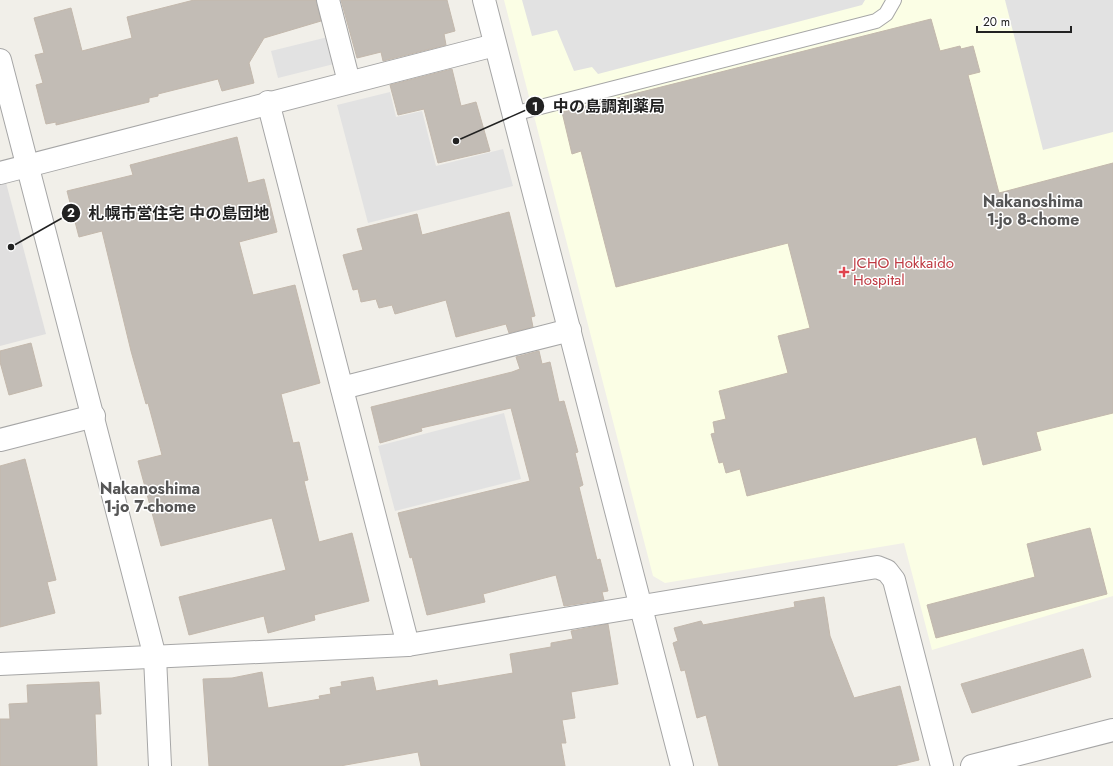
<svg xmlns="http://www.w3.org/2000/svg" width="1113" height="766" font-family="Jost,'Noto Sans JP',sans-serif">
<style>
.residential{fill:#e0dfdf}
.education{fill:#fbfee5}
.parking{fill:#e2e2e2}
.building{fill:#c2bcb5;stroke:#c3b8ac}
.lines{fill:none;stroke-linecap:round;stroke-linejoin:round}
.lane-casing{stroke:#a6a6a6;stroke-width:16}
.street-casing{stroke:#a6a6a6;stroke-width:24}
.lane{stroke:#fff;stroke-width:14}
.street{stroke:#fff;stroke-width:22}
.health-dot{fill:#e0444e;stroke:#fff;stroke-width:1.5}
.labels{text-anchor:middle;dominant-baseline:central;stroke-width:3;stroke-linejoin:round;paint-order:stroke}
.health-label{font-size:15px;fill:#be3a42;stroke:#fff;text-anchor:start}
.neighbourhood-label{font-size:16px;font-weight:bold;fill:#555;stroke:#fff}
.leader{fill:none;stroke:#222;stroke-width:1.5}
.callout-dot{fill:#222;stroke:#fff;stroke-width:1.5}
.mark-label{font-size:12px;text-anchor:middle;font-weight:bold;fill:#fff}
.callout-label{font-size:16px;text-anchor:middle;font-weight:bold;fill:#222;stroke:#fff;stroke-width:3;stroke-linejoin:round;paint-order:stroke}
</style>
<rect width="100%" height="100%" fill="#f1efe9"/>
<polygon class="residential" points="0,160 46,334 0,346"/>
<polygon class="education" points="504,0 1113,0 1113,596 932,650 904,543 665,583 653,576"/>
<g class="parking">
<polygon points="522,0 865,0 862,5 598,74 592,67 574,71 557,30 532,36"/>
<polygon points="1005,0 1113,0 1113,132 1043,150"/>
<polygon points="328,37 334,64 278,78 271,51"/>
<polygon points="390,92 396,117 422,111 436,166 503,149 513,186 368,223 337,105"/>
<polygon points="504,413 521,479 395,511 378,446"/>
</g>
<g class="building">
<polygon points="194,0 316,0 321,21 264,38 249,63 254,83 222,91 218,79 158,94 158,96 149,98 149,102 56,125 56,122 46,124 36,85 43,83 35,55 44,53 34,18 71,8 82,51 132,38 127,17"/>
<polygon points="341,0 447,0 455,31 444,34 446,45 383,61 381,52 357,58"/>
<polygon points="931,19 940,51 960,46 961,49 973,46 980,72 968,75 999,193 1113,163 1113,413 1036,432 1041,450 983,465 976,437 747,496 740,469 726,473 723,462 719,463 711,434 715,433 713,422 726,419 719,391 788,373 778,336 810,328 788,243 616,287 581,151 572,154 562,112"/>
<polygon points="452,69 461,106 476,102 490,151 438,163 424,109 398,115 390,85"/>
<polygon points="237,137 248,183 264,179 277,232 239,242 253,295 295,285 320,383 281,394 293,443 299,442 308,480 304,481 319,542 352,533 369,601 314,615 315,620 268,633 264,616 189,635 179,597 286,570 272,518 161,546 138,461 162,455 148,403 146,404 131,351 102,231 79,237 67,191 133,175 130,165"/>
<polygon points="509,212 535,316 531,317 533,327 509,333 506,324 456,337 446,300 395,314 392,305 379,308 376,299 361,302 358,289 353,290 343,255 363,250 357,229 417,214 422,235"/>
<polygon points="31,343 42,386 9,395 0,362 0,351"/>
<polygon points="539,351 542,364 550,362 559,402 564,401 578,452 575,453 583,485 579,487 597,560 600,559 608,591 602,592 604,600 564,606 556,575 483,594 485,602 427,615 412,557 410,558 398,513 530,481 511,408 421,428 422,431 380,443 371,407 512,372 520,369 516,357"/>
<polygon points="25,459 56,580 47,582 55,613 0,627 0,466"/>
<polygon points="1090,528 1107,594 936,638 927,605 1035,577 1027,544"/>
<polygon points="824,597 830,636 854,698 900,686 919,760 894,766 719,766 706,715 697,718 685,670 681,671 673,643 678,641 674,628 701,621 703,625 795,607 794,602"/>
<polygon points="608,624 618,684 571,692 575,718 562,720 566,743 561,743 565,766 421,766 418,752 340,766 209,766 203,679 232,678 262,672 268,708 320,699 319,696 331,694 330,688 342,686 341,682 373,677 376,691 437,680 438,686 513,673 510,654 551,647 551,643 573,639 571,631"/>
<polygon points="1083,649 1091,677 972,713 961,684"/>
<polygon points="99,682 101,714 95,714 97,766 0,766 0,719 10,719 9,704 28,703 27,685"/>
</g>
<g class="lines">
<g class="lane-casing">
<polyline id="lane" points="513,114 876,21 886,14 894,0"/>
</g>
<g class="street-casing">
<g id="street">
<polyline points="328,0 349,82"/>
<polyline points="484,0 682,766"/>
<polyline points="0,60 155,657 160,766"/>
<polyline points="268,102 408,645"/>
<polyline points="0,173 495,45"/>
<polyline points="342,388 570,330"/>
<polyline points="0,440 94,416"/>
<polyline points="0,664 408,645 877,567 887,571 894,580 942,766"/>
<polyline points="972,766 1113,730"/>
</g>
</g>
<use href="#lane" class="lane"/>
<use href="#street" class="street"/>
</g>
<path class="health-dot" d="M842 266h4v4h4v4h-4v4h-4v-4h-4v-4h4z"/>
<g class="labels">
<g class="health-label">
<text x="853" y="263">JCHO Hokkaido<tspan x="853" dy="17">Hospital</tspan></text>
</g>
<g class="neighbourhood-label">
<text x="1033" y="201">Nakanoshima<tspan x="1033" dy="18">1-jo 8-chome</tspan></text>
<text x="150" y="488">Nakanoshima<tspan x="150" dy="18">1-jo 7-chome</tspan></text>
</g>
</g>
<path class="leader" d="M456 141L535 106M11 247L71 213"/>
<g class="callout-dot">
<circle cx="456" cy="141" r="4"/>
<circle cx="11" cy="247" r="4"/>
<circle cx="535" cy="106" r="10"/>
<circle cx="71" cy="213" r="10"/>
</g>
<g class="mark-label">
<text x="535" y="111">1</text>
<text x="71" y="217">2</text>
</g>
<g class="callout-label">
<text x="609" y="112">中の島調剤薬局</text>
<text x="179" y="219">札幌市営住宅 中の島団地</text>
</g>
<path d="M977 26v6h94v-6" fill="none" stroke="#222222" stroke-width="2"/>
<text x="983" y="26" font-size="12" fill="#222222" stroke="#ffffff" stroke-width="3" paint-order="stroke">20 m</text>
</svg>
